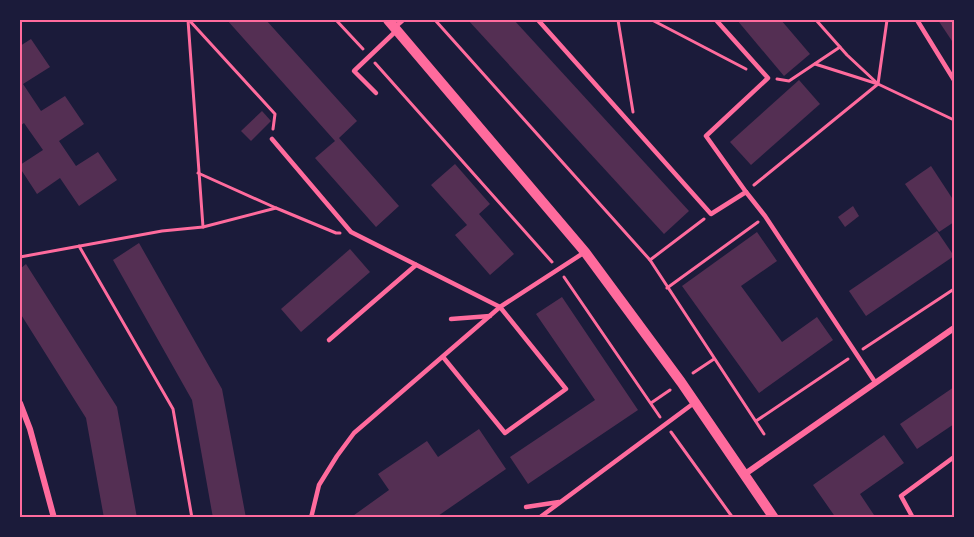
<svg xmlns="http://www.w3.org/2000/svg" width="974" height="537" font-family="Barlow,sans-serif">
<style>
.building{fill:#542f53}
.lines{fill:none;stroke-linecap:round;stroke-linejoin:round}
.path{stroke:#ff6b9d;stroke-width:3}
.service{stroke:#ff6b9d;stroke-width:4.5}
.minor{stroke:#ff6b9d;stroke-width:6}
.tertiary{stroke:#ff6b9d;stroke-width:10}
.neatline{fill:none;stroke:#ff6b9d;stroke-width:2}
</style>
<rect width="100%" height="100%" fill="#1b1b3a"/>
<g class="building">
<polygon points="227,20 266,20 357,121 339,138 399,206 376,227 315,158 335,141"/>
<polygon points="468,20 514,20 689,211 664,234"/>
<polygon points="737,20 781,20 810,54 784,76"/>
<polygon points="938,20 954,20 954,44"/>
<polygon points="31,39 50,67 23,84 41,111 65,96 84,124 59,141 76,166 98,152 117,180 79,206 60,178 37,194 20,168 20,165 43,150 24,123 20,126 20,46"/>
<polygon points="799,80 820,104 751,165 730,142"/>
<polygon points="262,111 271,121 251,141 241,131"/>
<polygon points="455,164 490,204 479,214 514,254 490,275 455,235 467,225 431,185"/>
<polygon points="931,166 954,201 954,222 939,232 905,184"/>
<polygon points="853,206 859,216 845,227 838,217"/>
<polygon points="937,231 954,256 866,316 849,291"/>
<polygon points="757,232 777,261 741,286 782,342 817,317 833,340 759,393 682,286"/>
<polygon points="139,243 222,389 246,518 213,518 192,400 113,260"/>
<polygon points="350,249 370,272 301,332 281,309"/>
<polygon points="26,264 117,407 137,518 104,518 86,418 20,313 20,269"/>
<polygon points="562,297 638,410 528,484 510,457 595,400 536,314"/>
<polygon points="954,387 954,424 917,449 900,424"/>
<polygon points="479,429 506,469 435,518 350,518 389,490 378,474 427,441 438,457"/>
<polygon points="884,435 904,463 860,494 876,518 836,518 813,485"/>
</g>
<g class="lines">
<g class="path">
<polyline points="188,20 203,227"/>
<polyline points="189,20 275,114 273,129"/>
<polyline points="336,20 363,49"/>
<polyline points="435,20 650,260 764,434"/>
<polyline points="618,20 633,112"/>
<polyline points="652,20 746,69"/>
<polyline points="816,20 847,55 877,83"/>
<polyline points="375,63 552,262"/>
<polyline points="815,64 878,84 954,120"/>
<polyline points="777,79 789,81 840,47"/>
<polyline points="198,173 276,208 336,233 340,233"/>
<polyline points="754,185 878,84 887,20"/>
<polyline points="79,246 173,409 192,518"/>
<polyline points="20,257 162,231 203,227 276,208"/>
<polyline points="650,260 704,219"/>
<polyline points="564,277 660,417"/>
<polyline points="667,288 758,222"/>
<polyline points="863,349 954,289"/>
<polyline points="693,373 714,359"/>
<polyline points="651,403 670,390"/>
<polyline points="756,421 848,359"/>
<polyline points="671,432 733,518"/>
</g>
<g class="service">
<polyline points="538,20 711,214 746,192 765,216 875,382"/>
<polyline points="716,20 768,78 706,136 746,192"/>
<polyline points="917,20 954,80"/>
<polyline points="395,27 403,20"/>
<polyline points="376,93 354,71 396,31"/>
<polyline points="272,139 351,232 500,307 566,389 505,433 443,357"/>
<polyline points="451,319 490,316"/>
<polyline points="329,340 416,265"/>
<polyline points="526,507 559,502"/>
<polyline points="311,518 319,485 337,456 354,433 500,307 585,252"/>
<polyline points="539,518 694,403"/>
<polyline points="913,518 901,496 954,457"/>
</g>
<g class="minor">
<polyline points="20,403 30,429 54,518"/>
<polyline points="745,474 954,328"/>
</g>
<polyline class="tertiary" points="388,20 585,252 681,382 774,518"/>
</g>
<rect width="974" height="537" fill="none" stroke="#1b1b3a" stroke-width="42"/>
<rect x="21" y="21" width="932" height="495" class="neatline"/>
</svg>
